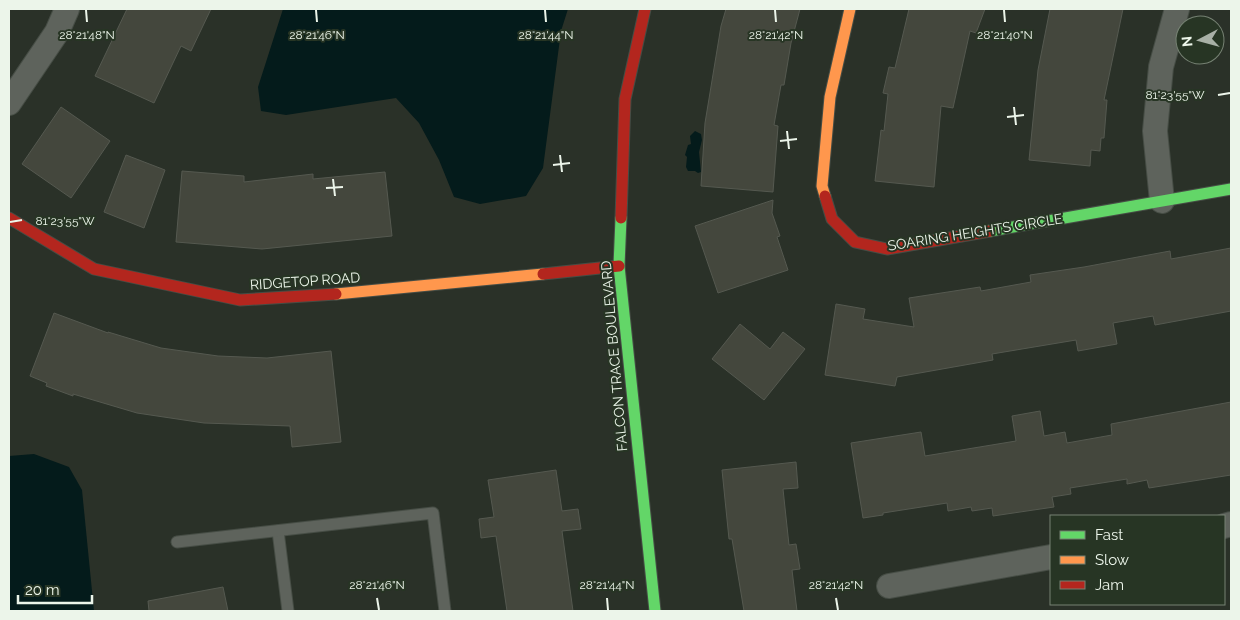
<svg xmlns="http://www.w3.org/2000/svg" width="1240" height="620" font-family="Raleway,sans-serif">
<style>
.water{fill:#041b1b}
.building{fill:#44473d;stroke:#555950}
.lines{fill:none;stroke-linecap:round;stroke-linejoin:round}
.lane-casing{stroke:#464d45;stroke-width:13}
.street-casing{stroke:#464d45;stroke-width:26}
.fast-casing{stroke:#464d45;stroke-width:13}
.slow-casing{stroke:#464d45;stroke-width:13}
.jam-casing{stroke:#464d45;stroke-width:13}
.lane{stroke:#5e635c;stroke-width:11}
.street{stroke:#5e635c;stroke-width:24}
.fast{stroke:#63d668;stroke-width:11}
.slow{stroke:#ff974d;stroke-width:11}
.jam{stroke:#b3261e;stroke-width:11}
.ticks{fill:none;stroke:#ecf5ea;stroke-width:2}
.labels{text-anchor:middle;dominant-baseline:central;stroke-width:4;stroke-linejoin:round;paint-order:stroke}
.street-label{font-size:14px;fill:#ecf5ea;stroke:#273524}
.ticks-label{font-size:12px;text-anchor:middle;fill:#ecf5ea;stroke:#273524;stroke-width:4;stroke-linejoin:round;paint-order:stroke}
</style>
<rect width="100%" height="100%" fill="#2a3128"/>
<g class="water">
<polygon points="283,9 568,9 561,31 543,168 526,196 480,204 454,197 439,160 419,123 396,98 286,115 261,111 258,87"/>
<polygon points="695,131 701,134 702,140 699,152 701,172 698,173 695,171 688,171 686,167 687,157 685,155 688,145 691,144 690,136"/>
<polygon points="34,454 69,467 82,490 94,611 9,611 9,456"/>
</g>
<g class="building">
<polygon points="127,9 211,9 191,51 181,46 154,103 95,76"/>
<polygon points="726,9 800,9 791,43 784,85 781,85 774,125 778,126 773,192 701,186 705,123 721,26"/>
<polygon points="909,9 985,9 976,33 970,31 953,108 941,106 934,187 875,181 881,130 884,131 888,94 883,93 889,67 895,68"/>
<polygon points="1050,9 1123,9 1104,100 1107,100 1104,138 1101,138 1100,151 1091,150 1090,166 1029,160 1038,70"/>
<polygon points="61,107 110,141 71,198 22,164"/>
<polygon points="126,155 165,170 144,228 104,212"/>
<polygon points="182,171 244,176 244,182 313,174 313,179 385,172 392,236 262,249 176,242"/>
<polygon points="773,200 772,213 780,236 777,237 788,270 718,293 695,226"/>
<polygon points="1231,248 1231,311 1155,325 1153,316 1113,323 1117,344 1078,351 1076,340 992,354 993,360 897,377 895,386 825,375 836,304 865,309 863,319 914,327 909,298 980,287 981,291 1031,282 1030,275 1084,267 1170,251 1171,259"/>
<polygon points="54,313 108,333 108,332 161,348 218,356 267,358 331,351 341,442 292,447 290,426 204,423 137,413 73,394 73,396 46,386 47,383 30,376"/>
<polygon points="740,324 770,349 783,332 805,349 764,400 712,359"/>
<polygon points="1231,402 1231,475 1149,488 1147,480 1127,484 1127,479 1070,488 1071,494 1052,497 1054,507 993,516 992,508 972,511 971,507 948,511 947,503 883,513 883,515 863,518 851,443 921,432 925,456 1016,441 1012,416 1040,411 1044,436 1065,432 1067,443 1112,435 1111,424"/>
<polygon points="796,462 798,488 783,489 789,545 796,544 800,569 792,570 797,611 744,611 732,539 729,539 722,470"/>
<polygon points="556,470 562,511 578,509 581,529 562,531 573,611 507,611 496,536 481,538 479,519 494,517 488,480"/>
<polygon points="223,587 228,611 149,611 148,601"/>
</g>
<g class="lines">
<g class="lane-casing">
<g id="lane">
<polyline points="278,531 288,611"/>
<polyline points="177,542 433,513 445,611"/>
</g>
</g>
<g class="street-casing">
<g id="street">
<polyline points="9,103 57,32 67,9"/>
<polyline points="1162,201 1155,131 1161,67 1177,9"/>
<polyline points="1224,526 1231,524"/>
<polyline points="889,586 1051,557"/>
</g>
</g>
<g class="fast-casing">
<g id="fast">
<polyline points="621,218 619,266 655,611"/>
<polyline points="990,231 1231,189"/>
</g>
</g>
<g class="slow-casing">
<g id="slow">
<polyline points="825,196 822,186 830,97 850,9"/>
<polyline points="336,294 543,274"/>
</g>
</g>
<g class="jam-casing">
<g id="jam">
<polyline points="825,196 832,219 855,242 887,249 990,231"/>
<polyline points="9,218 94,269 240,300 336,294"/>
<polyline points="621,218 625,99 645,9"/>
<polyline points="543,274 619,266"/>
</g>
</g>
<use href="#lane" class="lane"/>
<use href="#street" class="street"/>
<use href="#fast" class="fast"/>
<use href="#slow" class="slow"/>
<use href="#jam" class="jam"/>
</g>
<path class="ticks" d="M86 10 87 22M316 10 317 22M545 10 546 22M775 10 776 22M1004 10 1005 22M1218 95 1230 93M1014 107 1016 125M1007 117 1024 115M787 131 789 149M780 141 797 139M560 155 562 172M553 165 570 163M333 179 335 196M326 188 343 187M10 222 22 220M377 598 379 610M607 598 608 610M836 598 838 610"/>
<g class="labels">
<g class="street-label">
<text transform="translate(975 232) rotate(-9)">SOARING HEIGHTS CIRCLE</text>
<text transform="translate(305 281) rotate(-4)">RIDGETOP ROAD</text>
<text transform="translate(614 356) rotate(-95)">FALCON TRACE BOULEVARD</text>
</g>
</g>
<g class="ticks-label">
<text x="87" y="39">28°21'48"N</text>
<text x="317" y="39">28°21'46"N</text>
<text x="546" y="39">28°21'44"N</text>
<text x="776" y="39">28°21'42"N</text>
<text x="1005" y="39">28°21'40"N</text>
<text x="1175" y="99">81°23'55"W</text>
<text x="65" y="225">81°23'55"W</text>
<text x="377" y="589">28°21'46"N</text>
<text x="607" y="589">28°21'44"N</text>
<text x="836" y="589">28°21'42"N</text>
</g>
<rect width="1240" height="620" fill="none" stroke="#ecf5ea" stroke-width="20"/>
<rect x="1050" y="515" width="175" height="90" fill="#273524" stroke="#768273"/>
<rect x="1060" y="531" width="25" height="8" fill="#63d668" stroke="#768273"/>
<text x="1095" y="540" font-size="15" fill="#ecf5ea">Fast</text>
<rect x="1060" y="556" width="25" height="8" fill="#ff974d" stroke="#768273"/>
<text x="1095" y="565" font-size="15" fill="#ecf5ea">Slow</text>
<rect x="1060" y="581" width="25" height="8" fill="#b3261e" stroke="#768273"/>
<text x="1095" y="590" font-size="15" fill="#ecf5ea">Jam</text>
<g transform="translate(1200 40) rotate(264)"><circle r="24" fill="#273524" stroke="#768273"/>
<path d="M0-4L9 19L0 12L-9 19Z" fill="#a8b0a6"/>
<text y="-8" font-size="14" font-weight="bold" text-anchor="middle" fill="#ecf5ea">N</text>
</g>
<path d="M18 595v8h74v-8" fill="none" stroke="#ecf5ea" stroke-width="2.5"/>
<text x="25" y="595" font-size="15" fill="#ecf5ea" stroke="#273524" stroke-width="4" paint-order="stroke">20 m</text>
</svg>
